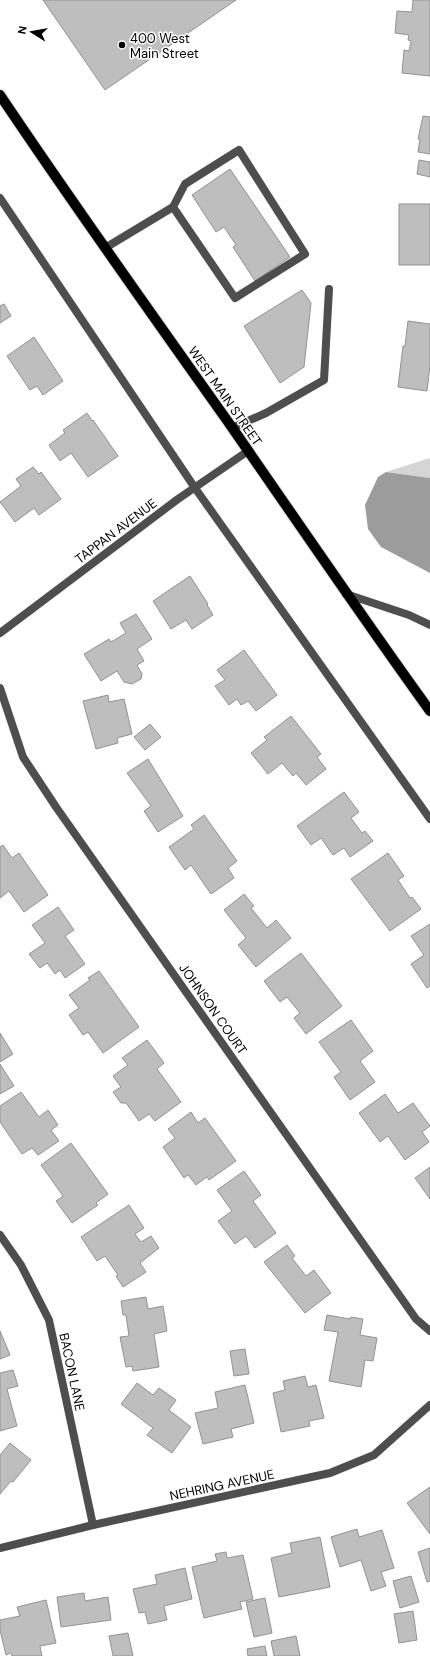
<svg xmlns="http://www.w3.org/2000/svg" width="430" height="1656" font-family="'DM Sans',sans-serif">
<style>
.green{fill:#d5d5d5}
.water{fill:#9c9c9c}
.building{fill:#bebebe;stroke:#929292}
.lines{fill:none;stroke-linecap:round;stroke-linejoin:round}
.primary-casing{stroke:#dbdbdb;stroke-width:12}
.lane{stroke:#4e4e4e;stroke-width:8}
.street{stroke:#4e4e4e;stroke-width:8}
.primary{stroke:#000;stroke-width:10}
.poi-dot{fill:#000;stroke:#fff;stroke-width:1.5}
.labels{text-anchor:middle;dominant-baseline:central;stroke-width:3;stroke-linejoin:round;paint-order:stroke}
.poi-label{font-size:13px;fill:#000;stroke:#fff;text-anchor:start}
.street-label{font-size:13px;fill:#000;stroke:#fff}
</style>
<rect width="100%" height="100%" fill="#fff"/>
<polygon class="green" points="430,458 430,478 386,472"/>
<polygon class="water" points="386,472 430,478 430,573 381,547 368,529 365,505 378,477"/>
<g class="building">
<polygon points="43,0 236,0 105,90"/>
<polygon points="413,0 430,0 430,76 402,73 404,50 409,51 411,41 408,40 409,35 395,33 397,11 412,12"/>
<polygon points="423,116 430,117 430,154 418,152 420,139 418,139"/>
<polygon points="419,160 430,162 430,177 417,174"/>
<polygon points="230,169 290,257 255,281 233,247 236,245 224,227 216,232 192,195"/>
<rect x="399" y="204" width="31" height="61"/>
<polygon points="302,290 311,303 304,367 280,383 244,326"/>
<polygon points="4,304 11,316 0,323 0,306"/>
<polygon points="408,321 430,324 430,366 427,391 398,387 403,346 405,346"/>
<polygon points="34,337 63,381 43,395 37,386 30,390 7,356"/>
<polygon points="87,413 92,421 93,420 118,456 88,477 71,453 60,461 49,445 65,433 63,430"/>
<polygon points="33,467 39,474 41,472 61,499 39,515 34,508 15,522 0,502 21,486 16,479"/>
<polygon points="190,576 208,604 207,605 213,615 192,629 186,620 171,629 153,601"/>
<polygon points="136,614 152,639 137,649 144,661 137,665 142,674 141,679 132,684 124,682 117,671 101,681 84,654 109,639 111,642 126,633 120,623"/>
<polygon points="244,650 277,695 256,711 248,701 241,705 237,699 229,705 215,686 225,680 217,670"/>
<polygon points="108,695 109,702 124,699 132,734 117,738 118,743 96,749 83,701"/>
<polygon points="291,716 321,754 317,757 326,769 306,785 296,773 293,776 282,763 268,774 251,753 267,740 264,737"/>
<polygon points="150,724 161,737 145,750 134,737"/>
<polygon points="148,759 183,816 158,832 144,811 151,806 127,773"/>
<polygon points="344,792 359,812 351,818 362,833 365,831 373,841 350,857 344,848 333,855 321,838 311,845 297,826"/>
<polygon points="204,815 237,861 228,868 234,878 211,894 191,865 185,870 169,847 194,829 191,825"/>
<polygon points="3,845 12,858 19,853 48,895 24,912 9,891 0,898 0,847"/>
<polygon points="388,853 404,876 398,880 410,898 412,897 421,909 390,931 351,879"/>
<polygon points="244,894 254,906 251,908 267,928 276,920 291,938 256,967 238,945 246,938 224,910"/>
<polygon points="58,907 74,930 65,936 85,964 65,978 60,970 55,974 47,963 40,968 29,954 45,943 32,925"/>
<polygon points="430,924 430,986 427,988 411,964 424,955 411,936"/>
<polygon points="301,953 342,1006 306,1034 294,1018 300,1013 287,997 280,1002 264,981"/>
<polygon points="99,971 139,1027 103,1053 88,1032 83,1035 69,1015 79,1008 69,995 90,980 88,978"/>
<polygon points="351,1020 373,1051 360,1061 375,1082 350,1100 334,1077 341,1072 319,1042"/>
<polygon points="0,1033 13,1054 0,1062"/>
<polygon points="147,1040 164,1063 157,1069 181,1102 155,1121 149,1114 139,1121 126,1103 121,1103 113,1092 121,1087 113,1076 128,1065 122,1058"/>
<polygon points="0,1064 14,1086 0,1094"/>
<polygon points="21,1092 39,1117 48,1110 58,1125 51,1130 59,1141 38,1155 32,1148 22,1154 0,1122 0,1106"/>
<polygon points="385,1094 398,1113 413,1103 430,1126 422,1132 429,1142 405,1160 388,1136 380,1142 359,1113"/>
<polygon points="191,1112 198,1123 205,1118 236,1161 209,1180 207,1177 196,1185 188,1175 184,1178 163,1147 175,1138 168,1129"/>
<polygon points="71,1143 108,1194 96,1203 98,1205 72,1223 56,1201 63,1196 41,1165"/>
<polygon points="430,1167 430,1199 415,1178"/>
<polygon points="244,1171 261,1195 253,1201 276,1233 255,1248 246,1236 235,1244 218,1221 232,1211 217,1190"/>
<polygon points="129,1205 144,1228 135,1234 141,1242 151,1236 159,1248 140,1263 146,1272 123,1287 116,1276 118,1275 105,1256 97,1261 81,1237"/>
<polygon points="287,1245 295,1256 292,1258 306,1276 314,1270 331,1293 305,1313 264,1262"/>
<polygon points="146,1297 148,1309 163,1306 167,1331 154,1334 159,1367 133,1371 132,1366 126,1367 120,1337 129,1336 126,1315 123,1315 121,1301"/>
<polygon points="327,1315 350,1319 351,1317 363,1319 360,1335 377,1338 373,1361 365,1360 361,1387 329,1381 338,1332 324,1330"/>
<polygon points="0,1331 10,1355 0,1359"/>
<polygon points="245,1349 249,1374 234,1376 230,1351"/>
<polygon points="13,1370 18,1386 7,1389 17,1426 0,1431 0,1373"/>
<polygon points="305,1376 308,1387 316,1385 324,1418 309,1421 310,1426 281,1432 273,1393 285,1390 283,1381"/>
<polygon points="137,1383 153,1395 159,1388 176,1400 169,1410 191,1427 172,1453 147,1435 153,1428 121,1404"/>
<polygon points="245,1385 254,1423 231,1429 233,1437 203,1444 195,1413 218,1408 215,1392"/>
<polygon points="10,1443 31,1460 13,1482 11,1481 0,1494 0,1455"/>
<polygon points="430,1487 430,1534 407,1503"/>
<polygon points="357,1529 359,1537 382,1530 394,1568 381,1572 386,1586 371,1591 361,1560 340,1567 331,1537"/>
<polygon points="320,1537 330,1587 279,1597 271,1558 292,1553 290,1543"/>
<polygon points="430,1548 430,1581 427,1582 418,1552"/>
<polygon points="226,1552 227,1558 243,1555 253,1599 240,1602 242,1609 204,1618 192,1567 217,1561 215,1554"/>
<polygon points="185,1568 192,1599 164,1606 167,1620 148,1624 145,1612 139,1613 133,1589 157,1584 155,1575"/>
<polygon points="411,1576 419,1602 400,1608 393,1581"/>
<polygon points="84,1593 85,1601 108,1597 111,1620 61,1627 57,1597"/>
<polygon points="265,1598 272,1633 254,1637 246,1602"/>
<polygon points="46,1600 56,1643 40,1646 42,1656 12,1656 11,1653 6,1655 0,1630 0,1620 20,1616 17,1607"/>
<polygon points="413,1611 417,1640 399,1643 394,1614"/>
<polygon points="128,1633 133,1656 113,1656 109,1636"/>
<polygon points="296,1636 300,1656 274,1656 271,1641"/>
<polygon points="265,1646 267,1656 248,1656 247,1649"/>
</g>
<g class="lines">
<g class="primary-casing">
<path id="primary" d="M0 95C75 207 153 316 231 426 297 521 362 617 430 711"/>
</g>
<g class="lane">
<polyline points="0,198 195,488 430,819"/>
<polyline points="105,248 173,207 235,298 305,254 239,150 185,184 173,207"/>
<polyline points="232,428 266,413 324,380 329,289"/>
<polyline points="346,594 409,615 430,625"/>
</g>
<g class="street">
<polyline points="0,633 178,499 248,451"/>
<polyline points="0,688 23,757 56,807 416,1319 430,1331"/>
<polyline points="0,1235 21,1265 49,1320 93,1525"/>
<polyline points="0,1548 93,1525 330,1473 374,1455 430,1405"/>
</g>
<use href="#primary" class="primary"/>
</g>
<circle class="poi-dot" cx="122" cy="45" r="4"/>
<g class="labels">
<g class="poi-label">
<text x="130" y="38">400 West<tspan x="130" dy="15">Main Street</tspan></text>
</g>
<g class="street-label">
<text transform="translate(225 396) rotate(55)">WEST MAIN STREET</text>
<text transform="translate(116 531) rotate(-37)">TAPPAN AVENUE</text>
<text transform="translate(213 1009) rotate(55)">JOHNSON COURT</text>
<text transform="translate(72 1372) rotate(78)">BACON LANE</text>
<text transform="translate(222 1485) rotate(-12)">NEHRING AVENUE</text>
</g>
</g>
<g transform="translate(32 32) rotate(281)" stroke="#ffffff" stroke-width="3" paint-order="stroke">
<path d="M0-3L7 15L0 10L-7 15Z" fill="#000000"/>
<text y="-6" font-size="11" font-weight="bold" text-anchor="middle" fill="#000000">N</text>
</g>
</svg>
